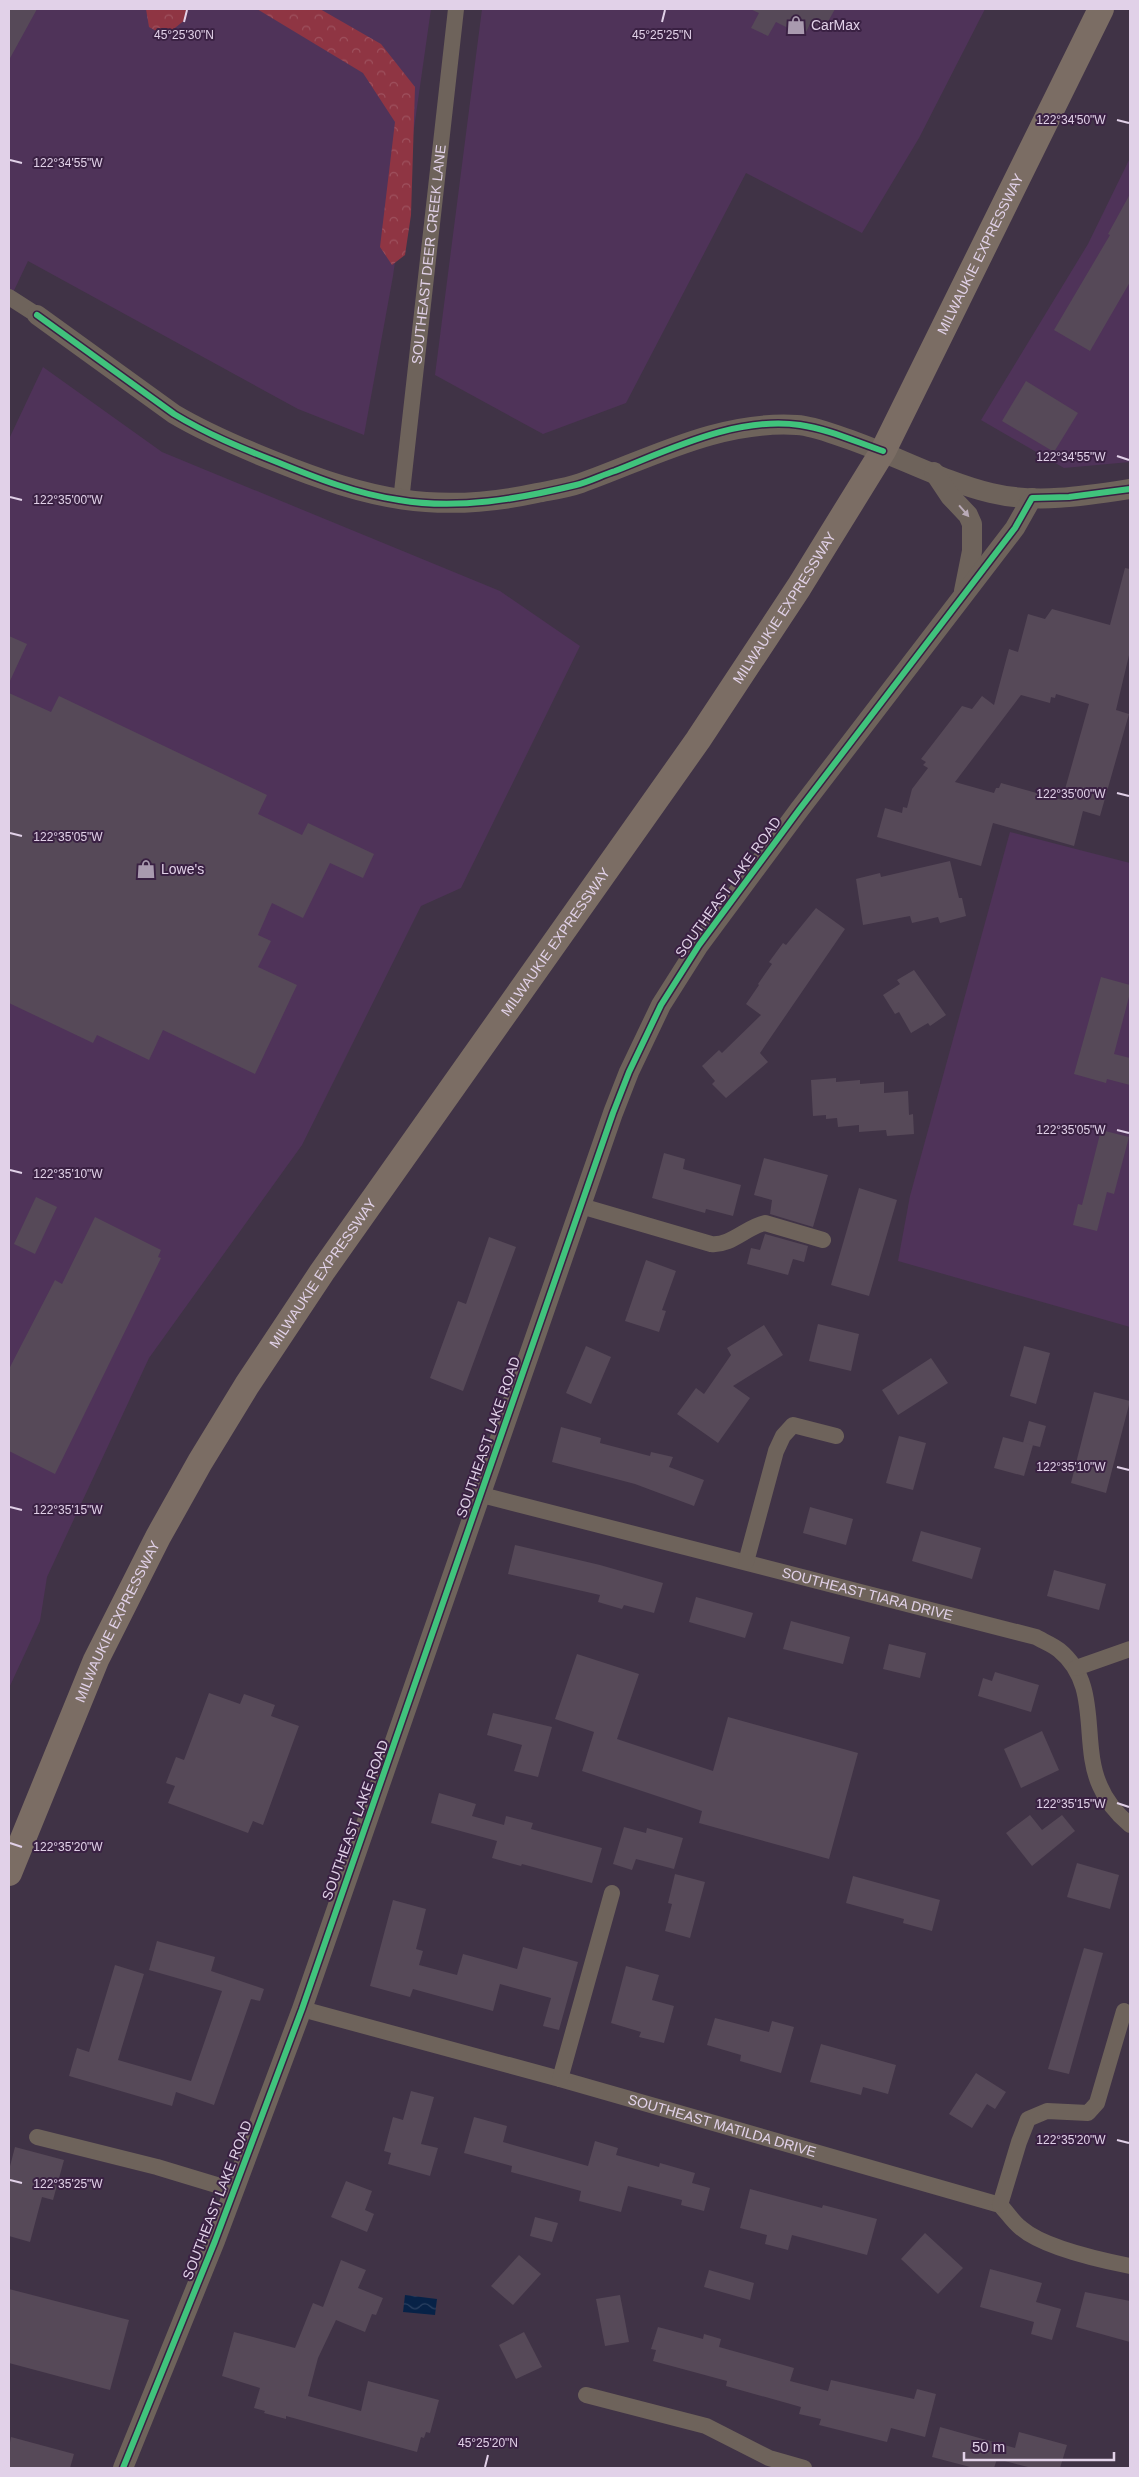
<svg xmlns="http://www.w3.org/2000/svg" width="1139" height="2477" font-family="Helvetica,sans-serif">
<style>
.built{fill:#4f3359}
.forest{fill:url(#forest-crowns)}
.water{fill:url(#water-waves)}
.building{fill:#564958;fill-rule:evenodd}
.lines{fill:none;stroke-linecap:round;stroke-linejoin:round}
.minor{stroke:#6e635b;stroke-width:16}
.tertiary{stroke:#6e635b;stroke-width:20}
.trunk{stroke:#7b6d64;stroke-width:26}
.cycleway-casing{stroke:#3a2143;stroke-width:9}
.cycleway{stroke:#40c37c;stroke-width:6}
.oneway{fill:#b9aab7}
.ticks{fill:none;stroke:#e1d1e8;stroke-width:2}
.labels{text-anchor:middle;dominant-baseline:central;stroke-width:4;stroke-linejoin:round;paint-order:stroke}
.poi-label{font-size:14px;fill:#e1d1e8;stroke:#3a2143;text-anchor:start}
.street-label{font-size:14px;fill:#e1d1e8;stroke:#3a2143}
.ticks-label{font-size:12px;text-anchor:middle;fill:#e1d1e8;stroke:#3a2143;stroke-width:4;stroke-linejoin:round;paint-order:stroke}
</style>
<defs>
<pattern id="forest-crowns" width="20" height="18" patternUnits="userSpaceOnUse" patternTransform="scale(1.25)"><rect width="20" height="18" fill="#8f3543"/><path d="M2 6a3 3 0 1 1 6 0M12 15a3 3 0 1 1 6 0" fill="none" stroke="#9e515e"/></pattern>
<pattern id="water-waves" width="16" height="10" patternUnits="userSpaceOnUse" patternTransform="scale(1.25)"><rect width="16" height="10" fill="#072247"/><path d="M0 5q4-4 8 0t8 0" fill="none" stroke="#2b4162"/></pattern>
</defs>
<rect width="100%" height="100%" fill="#403346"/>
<g class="built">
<polygon points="9,9 431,9 393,276 364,435 298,409 28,261 9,301"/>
<polygon points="482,9 985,9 919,138 862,233 746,173 626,403 543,434 435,375"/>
<polygon points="1130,158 1130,462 1064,468 981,420 1088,244"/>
<polygon points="43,367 162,452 500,591 580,646 461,888 421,906 302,1145 149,1358 47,1577 40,1621 9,1688 9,439"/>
<polygon points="1010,832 1130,863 1130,1327 898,1261 910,1196"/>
</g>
<g class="forest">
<polygon points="146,9 188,9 186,19 165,36 149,27"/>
<polygon points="257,9 320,9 381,44 415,87 411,215 405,255 392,265 380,247 395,122 363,73"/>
</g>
<polygon class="water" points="405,2295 437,2299 435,2315 403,2312"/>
<g class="building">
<polygon points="9,9 37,9 9,60"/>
<polygon points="750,9 835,9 824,29 811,22 804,36 776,22 768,36 751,28 759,13"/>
<polygon points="1130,194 1130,282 1090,351 1054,330 1110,235 1108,234"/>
<polygon points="1026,381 1078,413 1054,452 1002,421"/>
<path d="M1125 568 1130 569V651L1116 710 1129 714 1100 816 1083 811 1074 846 993 823 981 866 877 837 885 808 902 813 903 807 907 808 912 789 928 768 923 765 926 762 921 759 962 706 972 709 982 696 994 705 1009 649 1018 652 1028 614 1045 619 1052 609 1110 625ZM1056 694 1089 704 1062 800 1001 783 999 788H996L994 793 955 782 1021 695 1050 703 1051 697 1055 698Z"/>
<polygon points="9,636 27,644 9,683"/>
<polygon points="9,693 51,712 59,696 267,795 258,814 302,835 308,823 374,854 363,878 330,863 303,918 272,903 258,935 271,941 258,967 297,985 255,1074 163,1030 149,1060 97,1035 93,1043 9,1003"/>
<polygon points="950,861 959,898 962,898 966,916 940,923 938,917 912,923 910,916 863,925 856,879 880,873 881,877"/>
<polygon points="816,908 845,929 760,1053 768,1062 726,1098 712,1084 715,1081 702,1066 719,1050 722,1053 761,1015 746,1004 759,985 758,984 772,964 769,962 783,943 786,945"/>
<polygon points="914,970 946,1015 930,1026 928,1023 911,1033 899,1012 895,1014 883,995 900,984 897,980"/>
<polygon points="1101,977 1130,985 1130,993 1114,1054 1130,1058 1130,1085 1107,1079 1106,1083 1074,1074"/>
<polygon points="836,1078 836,1082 860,1080 860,1084 884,1082 884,1093 908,1091 909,1115 913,1114 914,1134 887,1136 886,1130 859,1132 859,1125 838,1127 837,1118 826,1119 826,1115 813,1116 811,1080"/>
<polygon points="1101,1130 1129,1137 1114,1194 1107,1192 1097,1231 1073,1225 1078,1204 1082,1205"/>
<polygon points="664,1153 685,1159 683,1169 741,1185 733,1216 706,1209 705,1213 652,1198"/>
<polygon points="764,1158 828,1175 813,1227 770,1214 772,1200 754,1195"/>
<polygon points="859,1188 897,1200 869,1296 831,1285"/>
<polygon points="36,1197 57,1207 35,1254 14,1244"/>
<polygon points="95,1217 161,1250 158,1257 161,1258 55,1474 9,1451 9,1369 55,1280 62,1284"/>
<polygon points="765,1234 808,1246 804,1262 793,1259 788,1275 747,1264 751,1248 760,1250"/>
<polygon points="489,1237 516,1247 463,1391 430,1378 458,1301 466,1304"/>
<polygon points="646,1260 676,1271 662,1310 666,1311 659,1332 625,1321"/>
<polygon points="818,1324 859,1334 851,1371 809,1361"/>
<polygon points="764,1325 783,1355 733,1386 750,1398 718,1443 677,1414 696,1388 704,1394 731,1355 727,1348"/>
<polygon points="586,1346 611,1357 591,1404 566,1393"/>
<polygon points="1024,1346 1050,1353 1036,1404 1010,1396"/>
<polygon points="931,1358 948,1383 898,1415 882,1390"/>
<polygon points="1094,1392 1130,1401 1106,1493 1071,1483"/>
<polygon points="1029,1421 1046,1426 1040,1447 1023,1443"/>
<polygon points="561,1427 601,1438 600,1443 650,1456 651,1452 673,1457 669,1467 704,1480 694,1506 635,1484 552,1462"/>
<polygon points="899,1436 926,1443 913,1490 886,1483"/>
<polygon points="1003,1437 1033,1445 1024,1476 994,1468"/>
<polygon points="810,1507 853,1519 846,1545 803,1533"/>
<polygon points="921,1531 981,1548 972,1579 912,1561"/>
<polygon points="515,1545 600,1565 663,1583 654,1613 624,1605 622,1609 598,1602 600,1595 508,1574"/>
<polygon points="1054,1570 1106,1584 1099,1610 1047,1596"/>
<polygon points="696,1597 753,1613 745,1638 689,1622"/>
<polygon points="791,1621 850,1637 843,1664 783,1649"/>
<polygon points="889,1644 926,1653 920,1678 883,1669"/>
<polygon points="577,1654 639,1674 617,1739 713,1771 728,1717 858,1753 829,1859 699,1823 702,1811 582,1771 594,1732 555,1719"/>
<polygon points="995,1672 1039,1685 1031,1712 978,1696 983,1678 992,1681"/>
<polygon points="209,1693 240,1704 244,1694 275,1705 271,1716 299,1726 263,1825 253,1821 248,1833 168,1803 175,1786 166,1783 176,1757 184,1760"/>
<polygon points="493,1713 552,1727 538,1777 514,1771 522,1745 487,1735"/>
<polygon points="1042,1731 1059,1770 1021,1788 1004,1749"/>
<polygon points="439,1793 476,1804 472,1816 504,1825 506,1816 533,1823 531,1829 602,1848 592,1883 522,1864 521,1866 492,1858 497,1841 431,1823"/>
<polygon points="1030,1815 1042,1830 1062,1815 1075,1831 1032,1866 1006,1833"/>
<polygon points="624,1827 646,1833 647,1828 683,1838 674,1869 636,1859 632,1870 613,1864"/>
<polygon points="1077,1863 1119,1875 1110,1909 1067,1897"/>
<polygon points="675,1874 705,1882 690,1938 665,1931 672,1904 668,1903"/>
<polygon points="853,1876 940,1900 932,1931 903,1923 904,1919 846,1903"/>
<polygon points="393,1900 426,1909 416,1949 423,1951 419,1965 457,1975 463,1954 517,1969 523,1947 578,1962 559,2030 543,2026 551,1998 500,1984 493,2011 413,1989 410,1997 370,1986"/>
<polygon points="157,1941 215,1957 211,1971 264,1989 260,2001 251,1999 214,2105 176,2092 172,2106 69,2076 77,2048 89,2052 115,1965 144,1974 118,2060 191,2081 222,1991 149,1970"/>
<polygon points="1084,1948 1103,1953 1069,2074 1048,2069"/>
<polygon points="626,1966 659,1975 652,2000 674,2006 664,2043 639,2037 641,2032 611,2023"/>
<polygon points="715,2018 769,2032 772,2021 794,2027 781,2073 740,2061 741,2055 707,2045"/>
<polygon points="821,2044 896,2065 888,2094 863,2087 861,2095 810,2082"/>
<polygon points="976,2073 1006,2092 995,2109 987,2104 972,2128 949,2114"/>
<polygon points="411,2091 434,2097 421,2144 438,2148 430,2176 388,2164 391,2153 384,2151 393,2117 403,2120"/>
<polygon points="474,2117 507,2126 503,2142 588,2166 595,2141 618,2148 616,2155 659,2167 660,2163 695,2173 692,2183 710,2188 704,2211 681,2205 682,2200 628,2186 621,2212 579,2201 581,2191 511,2172 512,2166 464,2153"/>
<polygon points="15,2147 64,2160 53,2200 42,2197 30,2242 9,2236 9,2170"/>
<polygon points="346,2181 372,2191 365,2210 374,2214 367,2232 331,2217"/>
<polygon points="750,2189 822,2208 823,2205 877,2219 867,2255 792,2235 788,2250 765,2244 767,2235 740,2228"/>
<polygon points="535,2217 558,2223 552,2242 530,2236"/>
<polygon points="925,2233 963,2268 938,2294 901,2259"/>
<polygon points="519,2255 541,2274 513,2305 491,2286"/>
<polygon points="341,2260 366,2270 358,2288 383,2298 376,2315 372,2314 365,2332 336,2320 318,2358 308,2396 361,2411 368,2381 439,2400 430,2433 426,2432 424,2438 421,2437 417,2452 286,2416 286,2419 264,2413 265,2411 254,2408 260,2388 222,2376 234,2332 295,2348 313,2303 323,2307"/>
<polygon points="990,2269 1042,2283 1036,2302 1061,2309 1052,2340 1031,2334 1034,2322 980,2307"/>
<polygon points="709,2270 754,2283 750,2300 704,2287"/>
<polygon points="9,2289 129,2320 110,2390 9,2363"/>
<polygon points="1085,2292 1130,2301 1130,2342 1076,2327"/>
<polygon points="620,2295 629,2342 605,2346 596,2299"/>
<polygon points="658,2327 703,2339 704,2334 721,2339 719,2347 794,2368 790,2381 828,2391 831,2380 914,2399 917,2389 936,2394 925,2437 891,2428 887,2442 819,2425 821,2419 799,2414 801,2407 726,2386 727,2381 653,2361 656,2350 651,2349"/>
<polygon points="524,2332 542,2367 516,2379 499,2345"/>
<polygon points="940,2427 1015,2448 1019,2432 1067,2445 1060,2468 1032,2468 997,2459 994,2468 974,2468 932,2457"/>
<polygon points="11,2437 74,2454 70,2468 9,2468 9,2448"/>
</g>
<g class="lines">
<g class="minor">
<polyline points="9,297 37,315"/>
<path id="s1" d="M401 501 456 9"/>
<path d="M581 1206 711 1244C731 1246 746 1227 765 1223L823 1240"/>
<path id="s2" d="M482 1495 1036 1637C1043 1641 1053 1645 1059 1650 1102 1685 1080 1742 1100 1786 1107 1803 1117 1814 1130 1825"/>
<polyline points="746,1562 776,1451 783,1436 793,1425 836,1436"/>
<polyline points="1076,1668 1130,1649"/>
<path id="s3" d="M302 2009 560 2079 1000 2205C1007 2212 1013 2222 1021 2228 1044 2248 1100 2260 1130 2266"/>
<polyline points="560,2079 612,1893"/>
<polyline points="37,2137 157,2167 233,2190"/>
<polyline points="1000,2205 1019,2142 1028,2119 1047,2111 1088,2113 1097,2103 1124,2011"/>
<polyline points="586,2395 706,2426 769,2458 804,2468"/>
</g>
<g class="tertiary">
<path d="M37 315 174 414C206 433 239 447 274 461 369 499 435 515 537 493 552 490 567 488 581 483 651 458 720 420 797 425 813 426 830 433 845 438 893 454 944 482 991 493 1036 504 1085 496 1130 489"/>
<polyline points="934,472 950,496 968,515 972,524 972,551 964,591"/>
<polyline points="123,2468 215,2241 302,2009 613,1113 629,1072 661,1005 699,945 799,810 1015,528 1032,498"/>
</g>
<path class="trunk" id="s4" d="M9 1873 96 1660 158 1537 200 1462 247 1385 322 1272 698 740 799 587 883 451 1101 9"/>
<g class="cycleway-casing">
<g id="cycleway">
<path d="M37 315 174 414C207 434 241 448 277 462 316 478 357 494 399 500 457 510 519 499 576 485 589 482 602 475 615 471 671 449 737 416 800 425 828 429 856 442 883 451"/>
<polyline points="123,2468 215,2241 302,2009 613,1113 629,1072 661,1005 699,945 799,810 1015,528 1032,498 1069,497 1130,489"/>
</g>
</g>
<use href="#cycleway" class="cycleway"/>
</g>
<defs><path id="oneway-solid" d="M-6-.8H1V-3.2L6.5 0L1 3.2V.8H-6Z" transform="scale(1.25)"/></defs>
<use class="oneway" href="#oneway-solid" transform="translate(964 511) rotate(49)"/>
<path class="ticks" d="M184 22 187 10M662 22 665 10M1117 120 1129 123M10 160 22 163M1117 456 1129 460M10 497 22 500M1117 793 1129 796M10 833 22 836M1117 1130 1129 1133M10 1170 22 1173M1117 1467 1129 1470M10 1507 22 1510M1117 1803 1129 1807M10 1843 22 1847M1117 2140 1129 2143M10 2180 22 2183M485 2467 488 2455"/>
<defs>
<g id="shop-bare" transform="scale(1.5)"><path d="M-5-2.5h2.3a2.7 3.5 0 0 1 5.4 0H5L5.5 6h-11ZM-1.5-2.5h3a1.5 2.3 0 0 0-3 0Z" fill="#a99aaf" stroke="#3a2143" stroke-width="2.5" paint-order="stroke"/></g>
</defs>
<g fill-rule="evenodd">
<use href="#shop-bare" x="796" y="25"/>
<use href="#shop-bare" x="146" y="869"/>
</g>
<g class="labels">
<g class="poi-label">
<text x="811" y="25">CarMax</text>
<text x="161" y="869">Lowe's</text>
</g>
<g class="street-label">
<text stroke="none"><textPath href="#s4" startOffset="1894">MILWAUKIE EXPRESSWAY</textPath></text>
<text stroke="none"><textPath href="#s1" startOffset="248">SOUTHEAST DEER CREEK LANE</textPath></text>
<text stroke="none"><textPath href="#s4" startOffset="1489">MILWAUKIE EXPRESSWAY</textPath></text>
<text transform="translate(728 887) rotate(-54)">SOUTHEAST LAKE ROAD</text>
<text stroke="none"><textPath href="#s4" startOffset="1084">MILWAUKIE EXPRESSWAY</textPath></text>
<text stroke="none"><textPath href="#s4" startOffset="679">MILWAUKIE EXPRESSWAY</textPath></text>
<text transform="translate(488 1437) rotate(-71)">SOUTHEAST LAKE ROAD</text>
<text stroke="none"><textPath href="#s2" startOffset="398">SOUTHEAST TIARA DRIVE</textPath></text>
<text stroke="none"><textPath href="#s4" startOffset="274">MILWAUKIE EXPRESSWAY</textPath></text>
<text transform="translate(355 1820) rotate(-70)">SOUTHEAST LAKE ROAD</text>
<text stroke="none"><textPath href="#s3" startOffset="436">SOUTHEAST MATILDA DRIVE</textPath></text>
<text transform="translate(217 2200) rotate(-69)">SOUTHEAST LAKE ROAD</text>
</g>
</g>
<g class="ticks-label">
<text x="662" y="39">45°25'25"N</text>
<text x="184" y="39">45°25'30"N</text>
<text x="1071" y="124">122°34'50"W</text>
<text x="68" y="167">122°34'55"W</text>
<text x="1071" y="461">122°34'55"W</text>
<text x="68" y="504">122°35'00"W</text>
<text x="1071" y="798">122°35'00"W</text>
<text x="68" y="841">122°35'05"W</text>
<text x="1071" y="1134">122°35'05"W</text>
<text x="68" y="1178">122°35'10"W</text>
<text x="1071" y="1471">122°35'10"W</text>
<text x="68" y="1514">122°35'15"W</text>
<text x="1071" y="1808">122°35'15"W</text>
<text x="68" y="1851">122°35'20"W</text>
<text x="1071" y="2144">122°35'20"W</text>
<text x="68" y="2188">122°35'25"W</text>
<text x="488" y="2447">45°25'20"N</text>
</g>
<rect width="1139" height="2477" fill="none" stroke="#e1d1e8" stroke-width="20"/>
<path d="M964 2452v8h150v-8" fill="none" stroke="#e1d1e8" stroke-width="2.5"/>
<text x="972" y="2452" font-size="15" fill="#e1d1e8" stroke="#3a2143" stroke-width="4" paint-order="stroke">50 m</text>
</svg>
